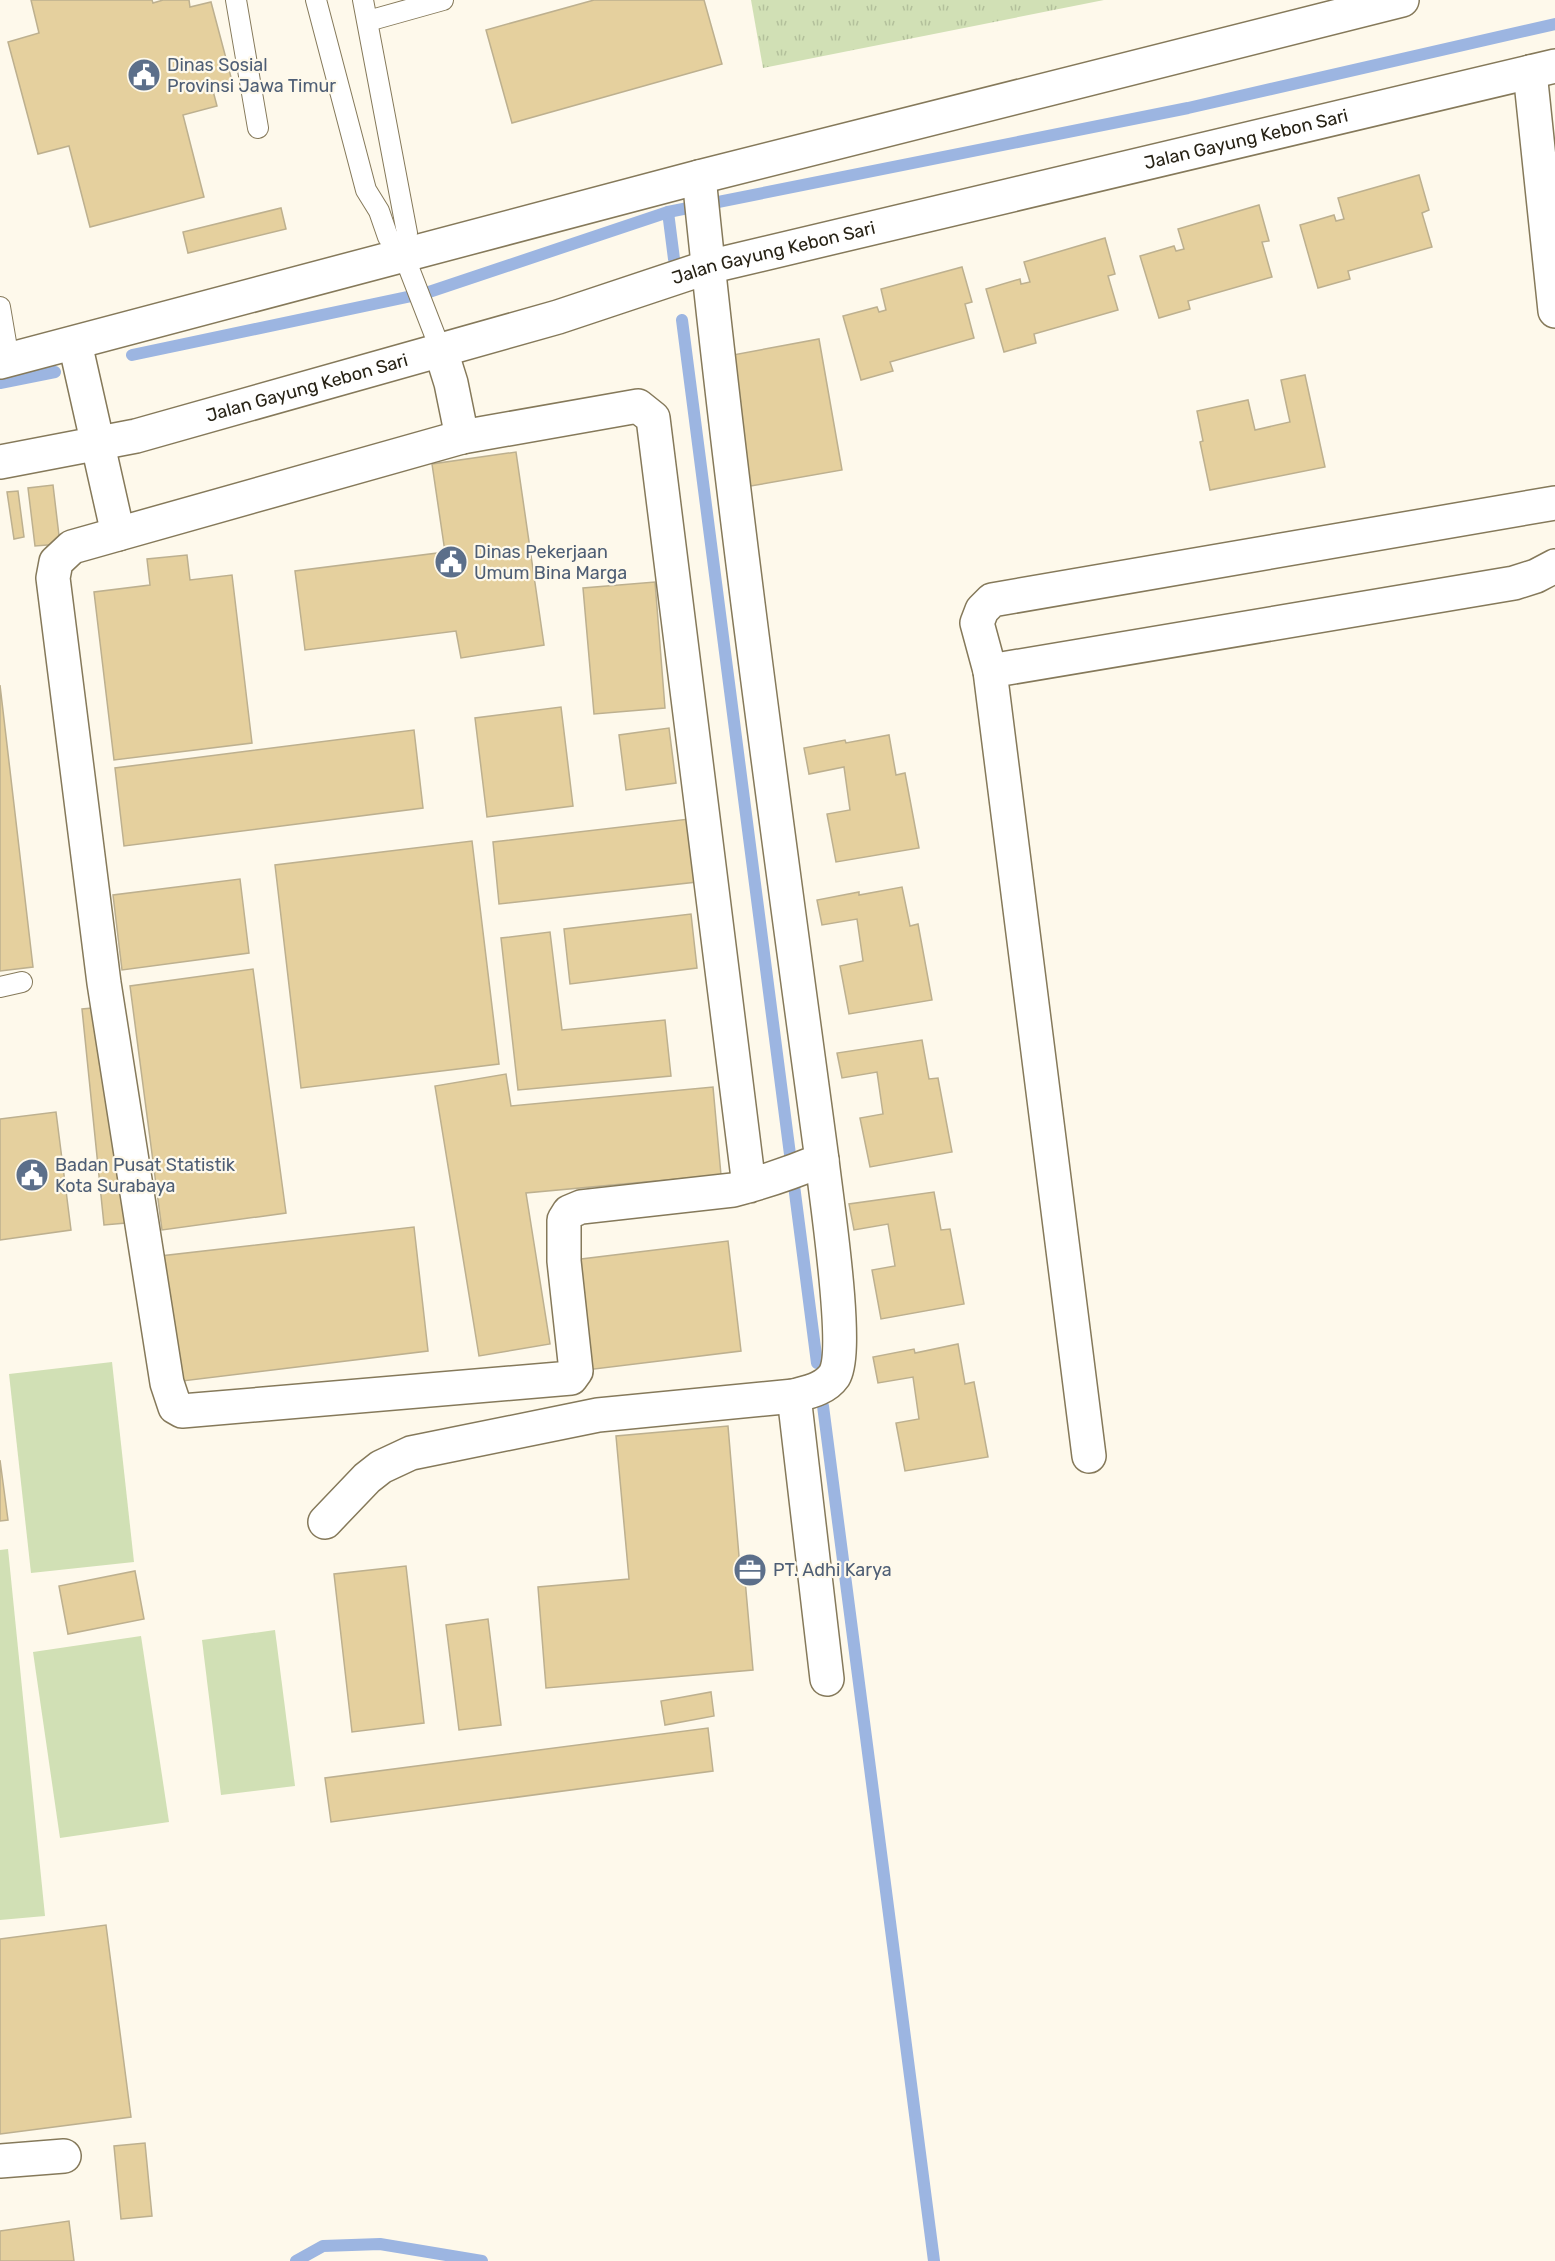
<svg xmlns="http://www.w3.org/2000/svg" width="1555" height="2261" font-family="Rubik,sans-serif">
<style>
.grass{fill:url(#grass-tufts)}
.green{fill:#d1e0b5}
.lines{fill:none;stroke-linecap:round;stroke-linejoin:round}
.stream{stroke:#9cb5e1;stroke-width:12}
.building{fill:#e5d09e;stroke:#bdb08f;stroke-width:1.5}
.service-casing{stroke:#85795a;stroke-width:22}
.minor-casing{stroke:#85795a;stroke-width:36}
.secondary-casing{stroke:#85795a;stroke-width:36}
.service{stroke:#fff;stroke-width:20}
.minor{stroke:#fff;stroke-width:33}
.secondary{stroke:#fff;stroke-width:33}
.labels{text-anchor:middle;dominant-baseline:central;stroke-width:4.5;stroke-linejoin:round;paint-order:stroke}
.service-label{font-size:18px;fill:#4e5e75;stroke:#fef9eb;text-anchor:start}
.street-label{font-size:18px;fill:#272215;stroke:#fef9eb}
</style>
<defs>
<pattern id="grass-tufts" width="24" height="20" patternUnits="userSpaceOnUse" patternTransform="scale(1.5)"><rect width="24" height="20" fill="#d1e0b5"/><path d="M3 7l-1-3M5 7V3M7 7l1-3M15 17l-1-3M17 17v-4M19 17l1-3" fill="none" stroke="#b3c09b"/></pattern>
</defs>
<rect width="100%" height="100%" fill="#fef9eb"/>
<polygon class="grass" points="751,0 1104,0 763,68"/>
<g class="green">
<polygon points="112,1362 134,1562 31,1573 9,1374"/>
<polygon points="8,1549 45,1916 0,1920 0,1550"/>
<polygon points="275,1630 295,1786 221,1795 202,1640"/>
<polygon points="141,1636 169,1822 60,1838 33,1652"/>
</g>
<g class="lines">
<g class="stream">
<polyline points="668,212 674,259"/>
<polyline points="682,320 817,1363"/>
<polyline points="132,355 426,293 668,212 1188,108 1555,24"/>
<polyline points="0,383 55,372"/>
<polyline points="823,1406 934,2261"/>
<polyline points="296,2261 323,2246 380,2244 482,2261"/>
</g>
</g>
<g class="building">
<polygon points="31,0 152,0 153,3 163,0 189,0 190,7 211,2 232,81 212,87 217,106 183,115 204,197 90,227 69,146 38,154 8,42 39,33"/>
<polygon points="594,0 704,0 722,64 512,123 486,30"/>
<polygon points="1419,175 1429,210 1422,213 1432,247 1348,271 1350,279 1318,288 1300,225 1334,215 1336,221 1344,219 1338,198"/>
<polygon points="1259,205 1269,241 1262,242 1272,277 1188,301 1190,309 1159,318 1140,256 1174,246 1176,251 1184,249 1178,229"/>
<polygon points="281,208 286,229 188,253 183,232"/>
<polygon points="1105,238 1115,274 1108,276 1118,310 1034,334 1036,343 1004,352 986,289 1020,279 1021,284 1030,282 1024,262"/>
<polygon points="962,267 972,302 965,304 974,338 890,362 893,371 861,380 843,316 877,307 879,312 886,310 881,289"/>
<polygon points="819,339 842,470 745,487 722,357"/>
<polygon points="1305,375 1325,467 1210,490 1200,442 1203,441 1197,411 1248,400 1255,430 1290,422 1281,380"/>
<polygon points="516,452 544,645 461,658 456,631 305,650 295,571 445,552 432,464"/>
<polygon points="53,485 60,544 35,546 28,488"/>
<polygon points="18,491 24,537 14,539 7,492"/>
<polygon points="187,555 190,580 232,575 252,743 114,760 94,592 150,585 147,559"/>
<polygon points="655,582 665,708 594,714 583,588"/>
<polygon points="0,685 33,967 0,971"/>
<polygon points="561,707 573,806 487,817 475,718"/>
<polygon points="669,728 676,783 626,790 619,735"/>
<polygon points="414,730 423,808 124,846 115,768"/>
<polygon points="889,735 896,775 905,773 919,848 836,862 827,814 850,810 844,767 809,774 804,748 845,740 846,743"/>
<polygon points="689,819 697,882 499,904 493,842"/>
<polygon points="472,841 499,1064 301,1088 275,865"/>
<polygon points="240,879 249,953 122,970 113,895"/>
<polygon points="902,887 910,926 918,924 932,1000 849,1014 840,966 863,961 857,919 822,925 817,900 859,892 859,895"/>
<polygon points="691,914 697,968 570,984 564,929"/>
<polygon points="550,932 562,1030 665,1020 671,1076 518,1090 501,938"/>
<polygon points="253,969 286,1213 162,1230 130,986"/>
<polygon points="103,1007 126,1223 104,1225 82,1009"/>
<polygon points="922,1040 929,1079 938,1078 952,1152 870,1167 860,1118 883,1114 877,1072 842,1078 837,1053"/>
<polygon points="506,1074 511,1106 713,1087 721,1175 526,1193 550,1344 479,1356 435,1086"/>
<polygon points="56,1112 71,1230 0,1240 0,1119"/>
<polygon points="934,1192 941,1230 950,1229 964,1304 881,1319 872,1270 895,1266 888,1224 854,1230 849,1204"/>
<polygon points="414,1227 428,1351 174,1382 160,1256"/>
<polygon points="728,1241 741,1351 578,1371 565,1261"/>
<polygon points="958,1344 965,1384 974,1382 988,1457 905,1471 896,1423 919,1419 913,1377 878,1383 873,1357 914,1349 915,1353"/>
<polygon points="728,1426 740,1568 744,1568 753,1670 546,1688 538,1587 629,1579 616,1436"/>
<polygon points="0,1460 8,1520 0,1521"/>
<polygon points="406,1566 424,1723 352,1732 334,1574"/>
<polygon points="135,1571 144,1619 68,1634 59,1586"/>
<polygon points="488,1619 501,1725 459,1730 446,1625"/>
<polygon points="711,1692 714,1716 665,1725 661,1701"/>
<polygon points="708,1728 713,1771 331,1822 325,1778"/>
<polygon points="106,1925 131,2117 0,2134 0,1939"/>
<polygon points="145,2143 152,2216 121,2219 114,2146"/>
<polygon points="69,2221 74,2261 0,2261 0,2231"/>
</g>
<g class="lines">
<g class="service-casing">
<g id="service">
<polyline points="236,0 258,128"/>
<polyline points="316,0 366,190 379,211 388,237 401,248 441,351"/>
<polyline points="363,0 407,233 401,248"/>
<polyline points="368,21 443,0"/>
<polyline points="0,307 9,360"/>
<polyline points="0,987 22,982"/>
</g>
</g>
<g class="minor-casing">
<g id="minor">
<polyline points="1530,72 1555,311"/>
<path d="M699 177C732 506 778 833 822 1160 793 1172 764 1182 733 1190L581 1207 569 1212 564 1220V1261L576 1371 571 1378 182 1411 175 1407 167 1383 104 983 53 578 56 562 72 547 462 437 638 406 653 418 749 1186"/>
<polyline points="75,343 118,534"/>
<polyline points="441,351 451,383 462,437"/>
<polyline points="990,671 977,623 982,610 992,600 1555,503"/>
<polyline points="794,1396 827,1679"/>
<polyline points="1089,1456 990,671 1514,583 1536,576 1555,566"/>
<path d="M325 1522 367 1478 381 1467 411 1453 598 1415 794 1396C808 1392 825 1389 834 1376 850 1350 826 1197 822 1160"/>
<polyline points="0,2161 64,2156"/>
</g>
</g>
<g class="secondary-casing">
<g id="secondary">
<polyline points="0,362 699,177 1402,0"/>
<path id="s1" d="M0 462 136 436 558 317 708 267 1555 66"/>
</g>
</g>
<use href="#service" class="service"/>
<use href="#minor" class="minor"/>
<use href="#secondary" class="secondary"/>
</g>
<defs>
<g id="civic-disc" transform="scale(1.725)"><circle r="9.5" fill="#5c6f8a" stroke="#fef9eb"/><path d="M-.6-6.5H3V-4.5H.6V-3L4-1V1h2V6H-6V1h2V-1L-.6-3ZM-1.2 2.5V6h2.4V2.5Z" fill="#fff"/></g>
<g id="office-disc" transform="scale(1.725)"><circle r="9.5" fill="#5c6f8a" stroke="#fef9eb"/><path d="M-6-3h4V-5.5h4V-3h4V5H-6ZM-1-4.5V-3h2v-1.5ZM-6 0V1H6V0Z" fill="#fff"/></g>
</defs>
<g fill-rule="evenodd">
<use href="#civic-disc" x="144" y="75"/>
<use href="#civic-disc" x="451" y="562"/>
<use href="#civic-disc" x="32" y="1175"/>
<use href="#office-disc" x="750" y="1570"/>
</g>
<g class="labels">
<g class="service-label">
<text x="167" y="65">Dinas Sosial<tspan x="167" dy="21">Provinsi Jawa Timur</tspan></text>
<text x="474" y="552">Dinas Pekerjaan<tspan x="474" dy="21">Umum Bina Marga</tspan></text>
<text x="55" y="1165">Badan Pusat Statistik<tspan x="55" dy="21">Kota Surabaya</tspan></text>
<text x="773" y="1570">PT. Adhi Karya</text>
</g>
<g class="street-label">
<text stroke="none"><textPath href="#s1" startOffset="1288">Jalan Gayung Kebon Sari</textPath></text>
<text stroke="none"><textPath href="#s1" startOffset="802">Jalan Gayung Kebon Sari</textPath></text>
<text stroke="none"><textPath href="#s1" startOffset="316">Jalan Gayung Kebon Sari</textPath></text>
</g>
</g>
</svg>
